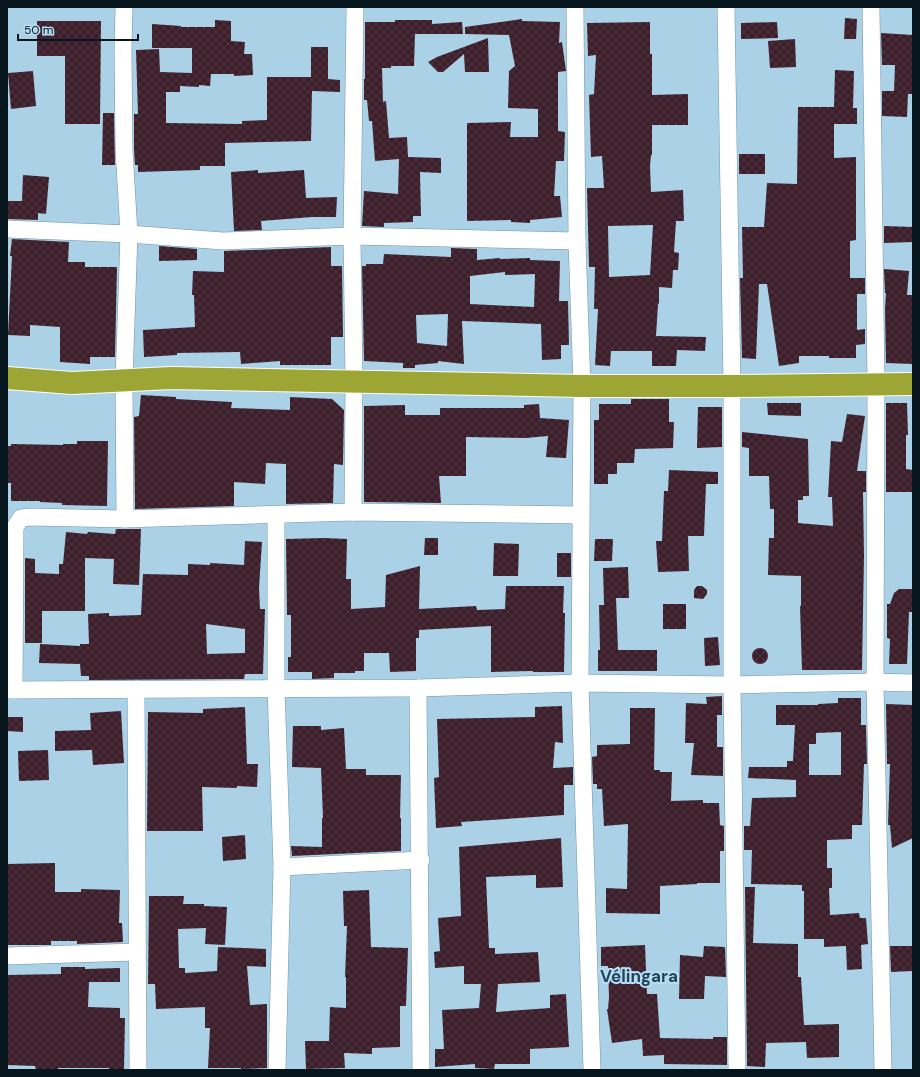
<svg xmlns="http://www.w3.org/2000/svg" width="920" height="1077" font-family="'DM Sans',sans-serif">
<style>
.building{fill:url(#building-cross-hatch);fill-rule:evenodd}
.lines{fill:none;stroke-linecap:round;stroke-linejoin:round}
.street-casing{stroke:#7094a9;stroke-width:18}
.highway-casing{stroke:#fff;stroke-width:24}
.street{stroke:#fff;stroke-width:17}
.highway{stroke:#9da534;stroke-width:22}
.labels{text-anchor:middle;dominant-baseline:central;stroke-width:4;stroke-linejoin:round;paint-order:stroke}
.district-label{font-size:17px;font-weight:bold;fill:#214456;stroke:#b7def4}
</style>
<defs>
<pattern id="building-cross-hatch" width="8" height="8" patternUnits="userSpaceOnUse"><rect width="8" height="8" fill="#3d1f2c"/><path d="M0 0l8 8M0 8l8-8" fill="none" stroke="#4f3641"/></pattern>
</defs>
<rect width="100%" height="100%" fill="#abd1e7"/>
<g class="building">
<polygon points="845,18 857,19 856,39 844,39"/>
<polygon points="522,19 522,21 560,22 559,43 562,42 566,71 558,72 558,131 565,132 564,161 556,161 554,196 560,196 562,217 530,220 530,223 511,222 511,220 467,221 467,123 511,122 510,137 538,137 538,109 508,108 509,71 515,66 509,35 465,34 465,27"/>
<polygon points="215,20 231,21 231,41 245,42 244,54 252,54 253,75 234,76 234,74 211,74 210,86 199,85 199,87 180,86 180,92 166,92 166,123 242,124 242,121 267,120 267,77 311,77 311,47 328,47 328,79 340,80 340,92 312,91 311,141 225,143 225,166 200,166 200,170 138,172 138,165 135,165 134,149 134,114 138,114 136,50 159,49 160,72 192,73 192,48 152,48 152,24 181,26 181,27 215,27"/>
<polygon points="395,20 432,20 432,24 462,22 463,34 415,34 414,66 391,66 391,68 382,68 383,102 386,101 389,138 407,137 408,157 441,158 441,173 420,172 421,216 413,216 413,222 384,223 384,227 362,226 364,191 398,194 399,159 375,161 372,121 369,121 367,100 364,100 364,79 365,79 365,22 395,22"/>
<polygon points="37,21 101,21 100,124 65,124 65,56 37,56"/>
<path d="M650 22V54H652V95L688 94V125H652V155H651L650 166 651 192 683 190 684 221H676L674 252 679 253 678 270H673L672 288 659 287V303L658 304 656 336 706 337 705 351 677 350 676 366H652V351H611L610 366 595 365 598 309H594L595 267H589L587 188H604L602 156 591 157 589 95 594 94 596 55 588 56 587 23ZM653 225 650 275 609 277 608 226Z"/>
<polygon points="777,22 778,38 741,39 741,23"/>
<polygon points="881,33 913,35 913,94 908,94 907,117 882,116 882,91 894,91 895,65 882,65"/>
<polygon points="488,38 489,72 465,72 464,54 443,72 438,72 428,62 437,57"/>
<polygon points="795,39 796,67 770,68 768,41"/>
<polygon points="835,70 854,71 853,108 857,108 857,124 834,124 834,158 856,157 856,240 850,241 850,278 865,278 865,294 857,294 857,330 865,329 865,344 856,345 856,358 829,358 829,356 799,356 799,363 779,366 767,284 759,284 756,359 742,358 740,278 743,278 742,227 764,227 767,183 797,184 798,107 834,107"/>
<polygon points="33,71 36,106 11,109 8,73"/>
<polygon points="103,113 114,113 115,165 102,165"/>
<rect x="739" y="154" width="26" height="20"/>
<polygon points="258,170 258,173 304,170 306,198 337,197 336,217 312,217 261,221 262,230 234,231 231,172"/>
<polygon points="23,175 49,177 46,214 38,213 38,220 7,219 7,201 22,201"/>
<polygon points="884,226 913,227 913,242 884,243"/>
<polygon points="12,239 69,242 68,262 85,262 85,267 117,267 115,357 90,357 90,364 60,362 60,327 30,325 30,336 8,335 12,256 10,256"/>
<polygon points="159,246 197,249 197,260 159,261"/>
<polygon points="331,247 331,266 342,266 343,337 331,337 331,365 280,365 280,361 241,364 240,352 177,353 177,355 144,357 143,330 195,327 194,295 192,295 193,271 224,272 224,251"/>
<path d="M451 248 477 249V260L500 258V259L530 258V260L560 261 559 301H568L569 345H561V359L542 360 541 324 462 321 464 364 438 361V363L415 365V368H403V363L364 361 362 266H366V264H383L384 254 451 257ZM505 272V275L535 274 534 307 470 304V276ZM448 314 447 346 417 343 416 315Z"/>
<polygon points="884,269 909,271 907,295 913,295 912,314 913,314 913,364 886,363 885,309 886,293 885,293"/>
<polygon points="141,395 176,397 176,399 232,402 231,408 290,410 290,397 332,399 344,410 343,465 334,464 333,503 286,504 286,464 266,463 265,484 234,482 234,506 135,509 134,417 139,416"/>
<polygon points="631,399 669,399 669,422 674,422 673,448 635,449 634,463 617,463 617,474 608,474 608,484 594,484 594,420 599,420 599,404 631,404"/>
<polygon points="767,403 801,403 801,416 768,415"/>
<polygon points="886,403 907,403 908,435 906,435 906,469 913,470 913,492 886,492"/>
<polygon points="539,404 540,418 569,420 566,458 546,457 548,436 526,438 466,437 466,476 439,476 441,503 364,502 364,406 405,405 405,415 440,415 440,408 524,408 524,405"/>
<polygon points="698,407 722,407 722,447 697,448"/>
<polygon points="847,414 865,416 857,471 866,471 866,492 863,492 864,556 862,670 802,670 800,606 801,606 801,576 768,575 769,538 774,538 774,509 770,509 769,476 749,476 749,448 742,447 742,432 808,439 809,496 803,496 803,500 798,500 798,523 833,526 832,497 828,497 831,441 842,442"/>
<polygon points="77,441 108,441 107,506 62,505 62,503 40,502 40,501 11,501 11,483 7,483 7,446 11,446 11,444 63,445 63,444 77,444"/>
<polygon points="669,470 718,472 718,484 706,484 704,536 688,536 689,571 658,572 656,541 662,541 664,491 668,491"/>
<polygon points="116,529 141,529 139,585 113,584 114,559 85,558 85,611 42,611 42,643 25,643 25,558 35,559 35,573 59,574 59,564 63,564 66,532 87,534 88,532 115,534"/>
<polygon points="324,538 347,539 346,579 351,579 351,609 385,607 386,575 420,566 419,609 476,606 477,610 505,609 506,586 564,586 563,613 565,613 564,672 533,672 533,671 491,672 491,626 419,630 419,638 416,638 416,671 390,672 389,653 364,653 364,671 355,671 355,673 334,673 334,678 312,679 312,672 288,672 288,657 291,657 291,615 287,615 286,539"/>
<polygon points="425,538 438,538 438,555 424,555"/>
<polygon points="595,539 613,539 612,561 594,561"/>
<path d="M245 541 262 542 259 588 260 609H265L263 674H245L244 679 89 680V676H81L80 664 39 663 40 644 80 646V644H89L88 614 109 613V616L141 615 143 574 188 575V564L210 565V563L244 565ZM206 624 245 629V653L207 654Z"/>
<polygon points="494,543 519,544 518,576 493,576"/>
<rect x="557" y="553" width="14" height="24"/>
<polygon points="628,567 629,598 616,598 618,650 657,650 657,671 598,671 598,650 600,650 599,605 604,605 603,568"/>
<polygon points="697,586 702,586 707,590 707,594 703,599 694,598 694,590"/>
<polygon points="899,589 913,589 913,612 909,612 907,664 889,664 890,639 887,638 887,604 890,604 894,593"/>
<rect x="663" y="604" width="23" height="25"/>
<polygon points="718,637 720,665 705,666 704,638"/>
<circle cx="760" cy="656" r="8"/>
<polygon points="722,696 722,715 717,715 717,747 723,747 723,776 691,775 694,743 685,743 686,703 707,704 706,697"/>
<path d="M838 698H861V725H866L867 764H864L862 825H852V839L827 840V868H832V888H829L830 915 859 913 860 918H866L868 944 861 945 862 969 847 970 846 946 824 947V939H804V891H802V885L751 884 752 850H744V826H750L752 798 796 797V780L748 778 749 767H787V761H793L795 725H776V705H818V704L838 703ZM841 732V775H809V744H816V733Z"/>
<polygon points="886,704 913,705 913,838 892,848 890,825 888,825 890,764 887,764"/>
<polygon points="562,706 563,743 555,742 553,768 573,767 573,785 564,785 564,815 461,822 462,826 436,828 434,778 439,777 437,719 535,717 535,707"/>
<polygon points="245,707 247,764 258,764 257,787 237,786 237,788 202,787 203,831 147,831 148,712 203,713 203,709"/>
<polygon points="630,708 655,708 654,770 660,770 660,772 672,772 671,801 703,800 703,803 719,803 720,825 724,826 724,851 720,851 720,883 697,883 697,884 660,886 660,914 606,913 606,888 627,889 628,824 604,826 602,789 597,789 597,784 593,784 592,757 597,756 597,745 630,744"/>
<polygon points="121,711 124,763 93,765 92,750 55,751 55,731 91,730 90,713"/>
<polygon points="7,717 23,717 23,732 7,731"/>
<polygon points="293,726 321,726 321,730 344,728 346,769 366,769 366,775 401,775 400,818 401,818 401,851 292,856 291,846 322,847 322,818 323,818 321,768 292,767"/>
<polygon points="48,750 49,780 19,781 18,751"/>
<polygon points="245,835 246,859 223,861 222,837"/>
<polygon points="561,838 563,887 536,888 536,875 486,877 489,948 495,948 495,954 538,952 540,982 498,984 496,1012 550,1008 550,995 566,994 569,1047 530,1049 530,1064 495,1064 494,1069 475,1068 475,1064 435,1067 435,1049 444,1049 442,1010 479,1008 481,984 464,984 464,966 435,968 434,952 440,951 438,918 461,916 459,847"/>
<polygon points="55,863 55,892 81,892 81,889 120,890 119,923 122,923 123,942 77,944 77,941 51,941 51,945 7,945 7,864"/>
<polygon points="745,887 755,887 753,943 798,944 798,977 801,977 804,1025 839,1024 839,1057 807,1058 806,1042 766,1043 765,1067 747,1066"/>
<polygon points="369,890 371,947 408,948 406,1006 400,1006 400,1047 372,1048 372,1054 344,1053 345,1068 306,1069 305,1041 329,1041 330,1007 346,1008 346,977 345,977 347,926 344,926 343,891"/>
<polygon points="149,896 184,896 183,904 204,904 204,906 227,907 225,945 205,944 206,928 178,929 179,968 185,968 185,973 217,971 218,947 266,949 266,967 247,966 250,1005 267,1004 267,1068 241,1069 241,1068 208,1068 210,1028 205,1028 205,1007 156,1009 155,984 148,984"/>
<polygon points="645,945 647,994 657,994 660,1038 713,1039 713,1037 727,1037 727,1065 664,1064 664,1055 643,1056 642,1039 612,1043 607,1009 608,1009 609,997 608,966 601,966 601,947"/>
<polygon points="704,946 725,947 726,977 705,976 704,999 679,999 680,955 703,957"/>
<polygon points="890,946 913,946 913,971 891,972"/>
<polygon points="61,967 85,967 85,969 120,968 120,982 89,982 88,1007 120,1008 120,1018 125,1018 124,1070 109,1070 109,1068 58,1068 58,1070 36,1070 35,1066 7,1065 7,975 61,974"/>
</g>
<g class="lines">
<g class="street-casing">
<g id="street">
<polyline points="124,7 123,51 124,149 129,234 124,381 125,519"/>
<polyline points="575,7 577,241 582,386 580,683 592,1070"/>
<polyline points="726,7 732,386 732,685 737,1070"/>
<polyline points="871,7 876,384 875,682 883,1070"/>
<polyline points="7,229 129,234 223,241 352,236 577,241"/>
<polyline points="353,512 354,382 352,236 355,7"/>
<polyline points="276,515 276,687 282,867 277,1070"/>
<polyline points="418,688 421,1070"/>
<polyline points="136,689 138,1070"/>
<polyline points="7,690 418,688 580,683 732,685 875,682 913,683"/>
<polyline points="14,690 15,527 21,518 31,517 125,519 353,512 580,515"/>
<polyline points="282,867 421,860"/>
<polyline points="7,956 137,952"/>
</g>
</g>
<g class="highway-casing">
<polyline id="highway" points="7,378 72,383 171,378 221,379 582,386 732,386 913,384"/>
</g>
<use href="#street" class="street"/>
<use href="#highway" class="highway"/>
</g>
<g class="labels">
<g class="district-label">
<text x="639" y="976">Vélingara</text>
</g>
</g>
<rect width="920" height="1077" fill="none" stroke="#07151c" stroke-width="16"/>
<path d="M18 34v6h120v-6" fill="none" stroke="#07151c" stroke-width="2"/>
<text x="24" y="34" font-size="12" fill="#07151c" stroke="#b7def4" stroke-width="3" paint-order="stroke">50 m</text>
</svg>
